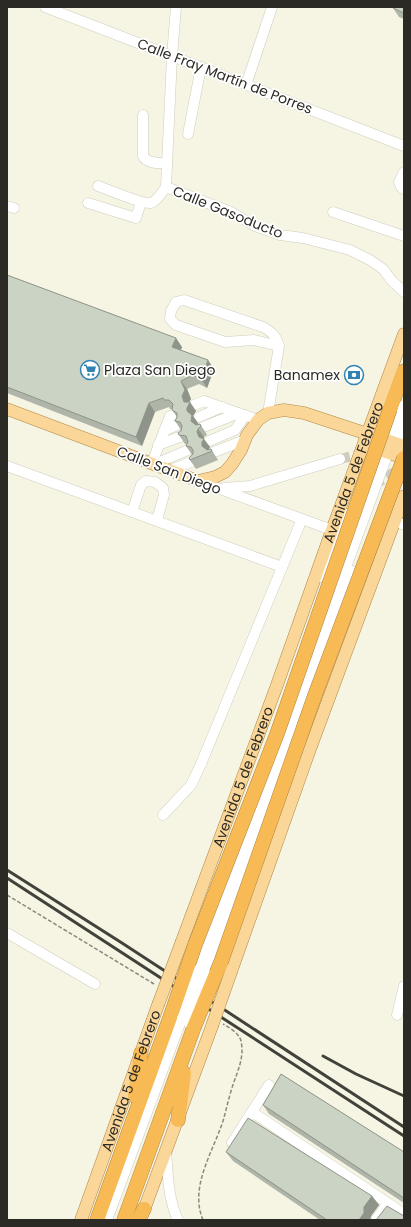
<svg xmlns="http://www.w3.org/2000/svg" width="411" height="1227" font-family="Poppins,sans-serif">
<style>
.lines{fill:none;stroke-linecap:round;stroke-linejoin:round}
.minor-tunnel{stroke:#cdccbe;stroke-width:10;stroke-dasharray:10 5;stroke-linecap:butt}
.minor-casing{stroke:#cecdbd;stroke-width:11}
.major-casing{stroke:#b08844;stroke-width:13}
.highway-casing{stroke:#b08844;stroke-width:15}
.path{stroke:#8a897e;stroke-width:1.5;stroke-dasharray:4 2;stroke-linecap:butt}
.minor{stroke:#fff;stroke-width:10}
.major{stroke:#fad699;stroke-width:12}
.highway{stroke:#f7ba55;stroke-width:14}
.rail{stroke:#42413a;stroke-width:3}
.minor-bridge-casing{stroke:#cecdbd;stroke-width:11;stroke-linecap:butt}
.major-bridge-casing{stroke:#b08844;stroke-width:13;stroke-linecap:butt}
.highway-bridge-casing{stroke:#b08844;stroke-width:15;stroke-linecap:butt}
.minor-bridge{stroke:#fff;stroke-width:10}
.major-bridge{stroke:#fad699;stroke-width:12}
.highway-bridge{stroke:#f7ba55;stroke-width:14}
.wall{fill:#afb5a9}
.shaded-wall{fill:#8e9489}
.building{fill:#cbd3c4;stroke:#8e9489}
.labels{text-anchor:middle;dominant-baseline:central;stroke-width:3.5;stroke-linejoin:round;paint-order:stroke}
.street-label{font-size:14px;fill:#2b2a24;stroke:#fff}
.poi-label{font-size:14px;fill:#2b2a24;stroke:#fff;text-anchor:start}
</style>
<rect width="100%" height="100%" fill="#f6f5e4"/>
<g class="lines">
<g class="minor-tunnel">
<polyline points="340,459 370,452 379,445"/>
<polyline points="374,485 393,473 402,471"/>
</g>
<g class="minor-casing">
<g id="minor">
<polyline points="45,7 404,146"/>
<polyline points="176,7 172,56 166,187 231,212 255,226 280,235 303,238 350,250 370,260 383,269 392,281 404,292"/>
<polyline points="246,85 272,7"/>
<path d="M143 115V156C147 164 159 163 167 163"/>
<polyline points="188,134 201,67"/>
<polyline points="404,172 399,182 401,187 404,189"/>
<path d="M98 186C107 189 144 205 151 203 157 201 163 191 166 187"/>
<polyline points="88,203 136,218 141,202"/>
<polyline points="7,206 14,208"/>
<polyline points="333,212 404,236"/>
<polyline points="194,405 204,401 258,420"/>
<path d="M268 413 279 346C276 336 272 332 263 327L184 300 176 302 171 311 170 319 176 325 225 342 254 340 279 346"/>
<polyline points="199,417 222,407"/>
<polyline points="203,427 239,413"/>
<polyline points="164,431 177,425"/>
<polyline points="209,441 235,430 245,415"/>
<polyline points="158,445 182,436"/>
<polyline points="397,447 404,428"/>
<polyline points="214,452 245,440"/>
<polyline points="152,463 170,416 173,415"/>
<polyline points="155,464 188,450"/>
<polyline points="7,466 282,567"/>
<polyline points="171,470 193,461"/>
<polyline points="198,481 332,530"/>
<polyline points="224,488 250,486 340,459"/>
<polyline points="132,512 141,485 146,481 155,482 163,488 164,495 157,520"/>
<polyline points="395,521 404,525"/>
<polyline points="321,577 346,514"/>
<polyline points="163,815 191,785 201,764 302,519"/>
<polyline points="7,933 95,984"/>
<polyline points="198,970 392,442 404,405"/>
<polyline points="206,974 352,571"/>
<polyline points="397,1015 404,986"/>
<polyline points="252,1112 404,1214"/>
<polyline points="232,1143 269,1085"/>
<path d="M166 1152C168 1175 168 1199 178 1220"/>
<polyline points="107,1220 182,1018"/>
<polyline points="376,1220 388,1203"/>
</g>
</g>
<g class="major-casing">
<g id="major">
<polyline points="7,409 198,481 215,477 225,472 232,464 241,450 247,435 258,420 268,413 284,410 304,413 404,446"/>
<polyline points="368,446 404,458"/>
<path id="s1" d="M182 941 277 685 332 530 404 334"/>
<polyline points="232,969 310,749 404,496"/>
<polyline points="141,1218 212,1026"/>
<path id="s2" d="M81 1220 158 1005"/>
</g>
</g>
<g class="highway-casing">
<g id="highway">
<polyline points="390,409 404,371"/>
<polyline points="135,1096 141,1053"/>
<polyline points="178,1120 184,1073"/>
<polyline points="97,1220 172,1012"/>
<polyline points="124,1220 194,1027"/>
<polyline points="138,1220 144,1209"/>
</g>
</g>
<g class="path">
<polyline points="7,895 154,984"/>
<path d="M203 1220C189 1187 213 1152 223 1121 226 1111 228 1101 231 1091 236 1074 245 1059 241 1041 239 1033 230 1028 223 1024"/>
</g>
<use href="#minor" class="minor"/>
<use href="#major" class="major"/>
<use href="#highway" class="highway"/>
<g class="rail">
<polyline points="7,870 122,943 404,1127"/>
<polyline points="7,878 404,1136"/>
<polyline points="323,1056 356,1074 404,1096"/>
</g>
<g class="minor-bridge-casing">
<g id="minor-bridge">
<polyline points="182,1018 198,970"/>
<polyline points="188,1022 206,974"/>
</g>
</g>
<g class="major-bridge-casing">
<g id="major-bridge">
<polyline points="158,1005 182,941"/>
<polyline points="212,1026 232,969"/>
</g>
</g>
<g class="highway-bridge-casing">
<g id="highway-bridge">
<polyline points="172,1012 195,945 277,734 390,409"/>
<polyline points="194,1027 221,962 315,695 404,458"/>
</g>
</g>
<use href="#minor-bridge" class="minor-bridge"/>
<use href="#major-bridge" class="major-bridge"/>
<use href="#highway-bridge" class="highway-bridge"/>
</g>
<g class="wall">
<polygon points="404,7 404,19 399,17 393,8"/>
<polygon points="7,275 182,347 181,350 214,369 207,388 199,384 187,389 191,399 189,402 196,411 193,416 198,423 198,425 200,424 206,433 207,435 204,437 203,439 210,447 208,450 211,449 218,460 196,469 190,460 192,455 186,446 187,444 185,444 179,435 181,430 175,421 177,417 172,410 172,409 170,409 169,407 155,412 142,446 7,393"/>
<polygon points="263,1105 404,1152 404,1203 269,1114"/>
<polygon points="226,1152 372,1196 379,1205 371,1216 370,1220 320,1220 233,1161"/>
</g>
<g class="shaded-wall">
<polygon points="176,338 182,347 178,356 172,347"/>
<polygon points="208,360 214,369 207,388 201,379"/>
<polygon points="181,381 187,389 191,399 188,404 190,402 196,411 193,416 198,423 197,430 191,421 184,402 182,396"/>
<polygon points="149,403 155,412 142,446 136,437"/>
<polygon points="198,429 204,437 203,441 204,439 210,447 208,451 202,446 197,432"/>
<polygon points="372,1196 379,1205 371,1216 370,1220 359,1220 364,1207"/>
</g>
<g class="building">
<polygon points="394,7 404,7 404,13 393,8"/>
<polygon points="7,275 176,338 172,347 208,360 201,379 193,375 181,381 185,390 182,396 184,402 190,402 187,408 187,411 192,415 191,421 196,425 200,424 201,426 198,429 197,432 199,437 204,439 202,442 202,446 207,450 211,449 212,451 190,460 189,458 193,454 193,450 191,447 186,446 188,442 186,436 179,435 178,433 181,431 182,426 180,422 175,421 177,417 177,413 172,410 173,404 169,400 164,400 163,398 149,403 136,437 7,387"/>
<polygon points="281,1074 404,1152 404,1198 263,1105"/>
<polygon points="248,1118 372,1196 364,1207 364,1213 359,1220 327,1220 226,1152"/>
<polygon points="387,1206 404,1216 404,1220 376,1220"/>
</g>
<defs>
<g id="supermarket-ring" transform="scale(1)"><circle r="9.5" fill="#fff" stroke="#3083b3" stroke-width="1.5"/><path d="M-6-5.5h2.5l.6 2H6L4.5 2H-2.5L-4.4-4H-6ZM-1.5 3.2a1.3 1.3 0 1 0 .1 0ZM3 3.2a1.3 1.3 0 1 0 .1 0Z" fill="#3083b3"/></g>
<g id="bank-ring" transform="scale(1)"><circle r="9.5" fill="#fff" stroke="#3083b3" stroke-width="1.5"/><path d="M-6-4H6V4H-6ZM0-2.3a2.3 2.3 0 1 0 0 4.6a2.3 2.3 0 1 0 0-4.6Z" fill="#3083b3"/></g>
</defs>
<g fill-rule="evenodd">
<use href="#supermarket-ring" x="90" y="370"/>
<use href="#bank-ring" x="354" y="375"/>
</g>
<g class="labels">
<g class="street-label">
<text transform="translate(225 76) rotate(21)">Calle Fray Martín de Porres</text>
<text transform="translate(228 212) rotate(22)">Calle Gasoducto</text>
<text transform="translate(169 470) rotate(21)">Calle San Diego</text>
<text stroke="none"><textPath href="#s1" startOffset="499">Avenida 5 de Febrero</textPath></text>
<text stroke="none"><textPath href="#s1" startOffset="175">Avenida 5 de Febrero</textPath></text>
<text stroke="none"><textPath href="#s2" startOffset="148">Avenida 5 de Febrero</textPath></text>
</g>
<g class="poi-label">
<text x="104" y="370">Plaza San Diego</text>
<text x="340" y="375" text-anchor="end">Banamex</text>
</g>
</g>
<rect width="411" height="1227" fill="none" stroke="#2b2a24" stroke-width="16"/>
</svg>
